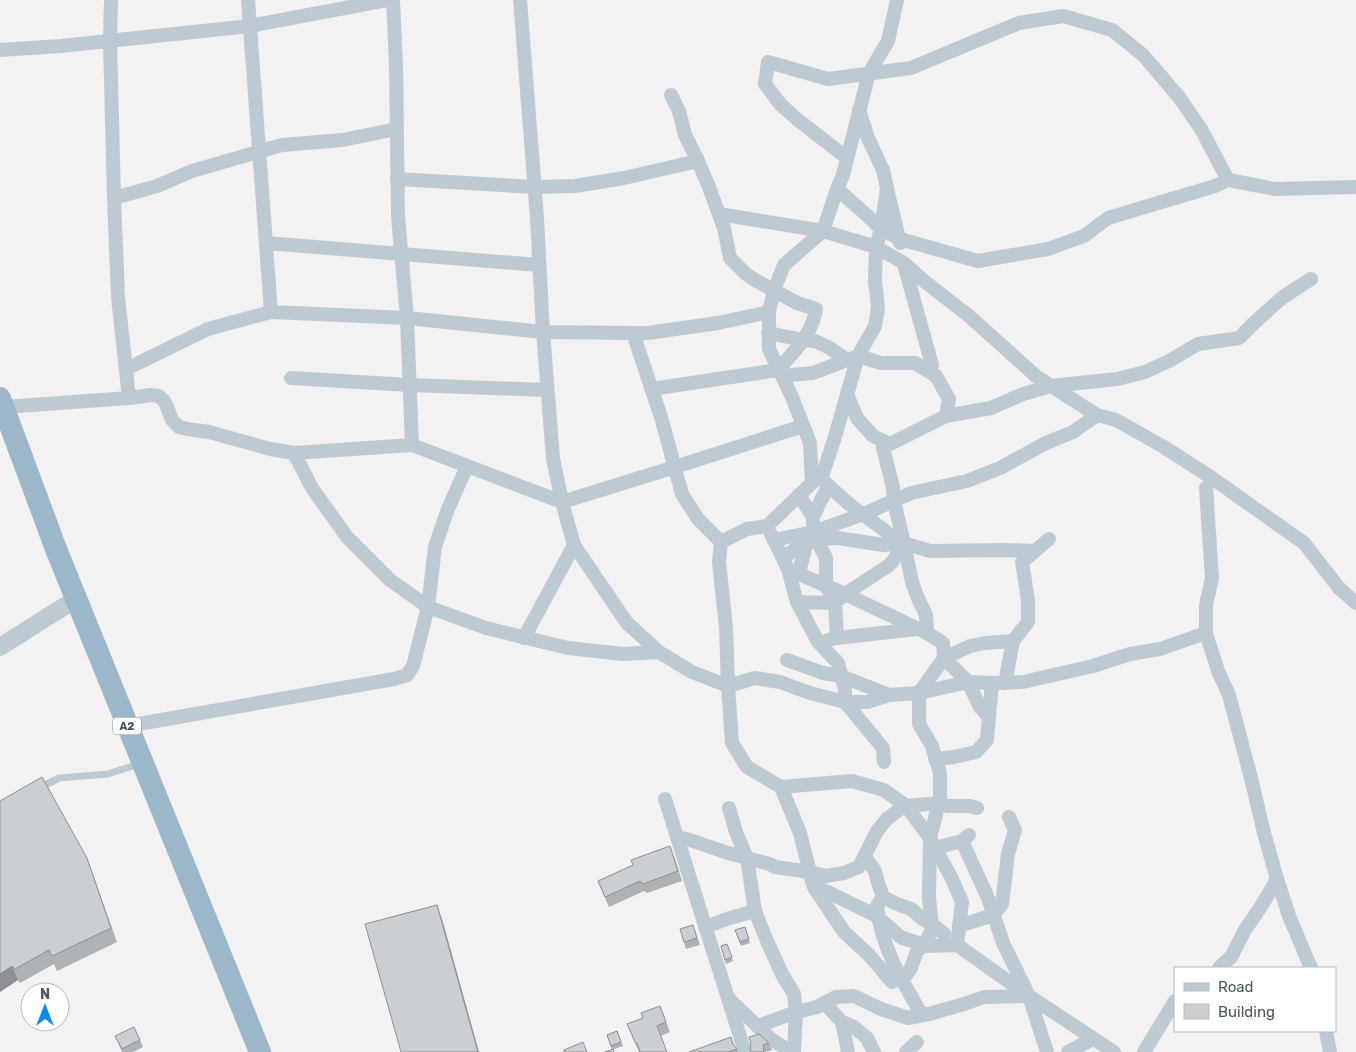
<svg xmlns="http://www.w3.org/2000/svg" width="1356" height="1052" font-family="Rubik,sans-serif">
<style>
.lines{fill:none;stroke-linecap:round;stroke-linejoin:round}
.service{stroke:#becad1;stroke-width:7}
.minor{stroke:#becad1;stroke-width:14}
.tertiary{stroke:#becad1;stroke-width:18}
.trunk{stroke:#9cb7c9;stroke-width:22}
.wall{fill:#afb2b5}
.shaded-wall{fill:#8e9194}
.building{fill:#cbcfd3;stroke:#8e9194}
.labels{text-anchor:middle;dominant-baseline:central;stroke-width:4.5;stroke-linejoin:round;paint-order:stroke}
.shield{fill:#fff;stroke:#7f8990;stroke-width:1}
.shield-label{font-size:11px;font-weight:bold;fill:#485760}
</style>
<rect width="100%" height="100%" fill="#f3f1f1"/>
<g class="lines">
<polyline class="service" points="39,788 59,778 108,774 139,764"/>
<g class="minor">
<polyline points="248,0 271,312 407,318 543,332 633,333 648,333 718,323 769,312"/>
<polyline points="520,0 537,218 543,332 553,458 562,502 574,545 627,623 659,652 692,672 728,686 755,678 780,682 810,693 845,702 867,702 889,695 919,693 968,682 992,683 1023,682 1093,666 1130,654 1160,649 1206,633"/>
<polyline points="897,0 888,41 869,73 843,175 837,189 823,231 784,265 774,290 769,312 769,349 792,397 810,443 812,483 767,526 747,529 721,542 719,562 726,628 728,686 732,743 747,767 781,787 800,833 813,885 875,915 902,938 929,946 957,945 1029,996 1114,1052"/>
<polyline points="0,50 61,46 250,26 387,0"/>
<polyline points="859,110 868,138 883,170 887,188 881,229 876,247 875,281 878,308 875,326 858,356 834,440 821,479 849,504 900,542 930,551 1006,550 1035,551"/>
<polyline points="847,158 798,120 781,105 765,84 768,62 828,79 911,68 1019,23 1063,16 1112,30 1143,55 1179,97 1201,129 1228,180 1275,189 1356,187"/>
<polyline points="397,179 534,187 575,186 624,178 698,161"/>
<polyline points="837,189 869,217 881,229 900,239 978,261 1048,249 1084,236 1108,218 1215,186 1228,180"/>
<polyline points="888,193 900,243"/>
<polyline points="114,198 157,186 192,171 282,145 342,140 397,129"/>
<polyline points="719,214 823,231 876,247 904,263 924,281 969,316 1037,377 1097,415 1116,420 1164,447 1212,478 1304,543 1339,588 1356,603"/>
<polyline points="266,243 539,265"/>
<polyline points="904,264 932,365"/>
<polyline points="633,333 661,417 682,494 698,519 721,542"/>
<polyline points="768,333 803,340 815,341 830,348 847,360"/>
<polyline points="126,369 208,329 271,312"/>
<polyline points="791,375 813,373 858,356 881,363 915,363 936,376 949,399 946,416"/>
<polyline points="291,378 410,385 547,390"/>
<path d="M651 389 778 370C794 351 812 335 816 309L797 303 755 280 746 274 730 258 724 228 709 187 698 161 685 135 679 111 671 95"/>
<polyline points="847,394 857,418 873,436 890,444 946,416 991,408 1023,394 1051,386 1117,379 1145,372 1169,361 1198,344 1239,338 1255,322 1283,297 1311,279"/>
<polyline points="129,398 151,395 159,396 165,402 172,420 179,427 187,429 209,432 270,449 294,453 412,445 407,318 398,216 396,64 393,0"/>
<polyline points="4,407 129,398 118,297 114,198 110,41 111,0"/>
<polyline points="412,445 562,502 675,467 803,426"/>
<polyline points="883,448 893,487 894,501 900,527 904,543 912,582 917,596 926,615 927,633"/>
<polyline points="294,453 312,488 347,537 390,580 428,607 486,628 568,648 623,654 659,652"/>
<polyline points="1206,488 1212,578 1206,605 1206,633 1218,671 1229,695 1251,778 1264,833 1277,879 1289,916 1311,968"/>
<polyline points="799,495 813,517 813,532 826,558 826,586 835,603 837,638"/>
<polyline points="813,517 821,500 829,486"/>
<polyline points="771,534 788,569 797,602 818,642 838,663 845,690 845,702 883,748 884,762"/>
<polyline points="774,540 813,532 864,514 911,493 967,481 1000,468 1046,443 1073,432 1097,415"/>
<polyline points="783,558 797,548 817,539 838,538 883,545 904,543"/>
<polyline points="788,569 845,594 927,633 943,643 944,658 968,682 980,707 988,716"/>
<polyline points="799,573 804,553 805,544"/>
<polyline points="797,602 835,603 845,594 888,566 893,561 904,543"/>
<polyline points="524,638 574,545"/>
<polyline points="828,640 837,638 916,629"/>
<polyline points="1013,641 1028,622 1028,600 1022,562 1049,539"/>
<polyline points="787,660 823,673 841,676 889,695"/>
<polyline points="127,726 394,679 407,675 413,666 428,607 435,547 448,509 467,466"/>
<polyline points="935,759 954,757 976,752 987,740 992,683"/>
<polyline points="781,787 852,781 884,790 906,806 930,838 952,879 962,902 957,945"/>
<polyline points="665,799 745,1052"/>
<polyline points="729,808 736,832 747,858 755,911 767,941 783,976 794,994 796,1012 794,1052"/>
<polyline points="677,838 687,839 728,853 770,864 775,867 810,872 826,876 844,873 859,867 877,831 887,819 900,809 906,806 939,803 947,806 970,806 977,808"/>
<polyline points="962,841 988,898 1003,943 1029,996 1047,1052"/>
<polyline points="935,848 962,841 969,835"/>
<polyline points="814,887 844,932 869,955 892,982 900,977 904,978 911,968 917,951 924,945 931,932 932,924 923,919 911,909 897,904 883,897 878,883 875,871 865,857"/>
<path d="M883 897 877 906C881 947 902 981 922 1015"/>
<polyline points="959,926 993,915 1002,904 1008,854 1015,830 1009,817"/>
<polyline points="705,927 730,918 755,911"/>
<polyline points="944,934 932,924 929,898 930,838 940,798 940,773 932,746 919,724 919,693 944,658 970,646 985,643 1013,641 1005,683"/>
<polyline points="1219,968 1231,957 1245,930 1262,905 1277,879"/>
<polyline points="730,1000 771,1039 791,1052"/>
<polyline points="824,1003 842,1022 854,1027 867,1038 874,1052"/>
<polyline points="842,1022 848,1052"/>
<polyline points="758,1026 796,1012 817,1007 836,997 854,996 881,1009 908,1018 929,1014 964,1004 984,997 1029,996"/>
<polyline points="1326,1031 1330,1052"/>
<polyline points="906,1052 917,1042"/>
<polyline points="1068,1052 1093,1039"/>
<polyline points="1144,1052 1175,1001"/>
</g>
<polyline class="tertiary" points="0,647 76,599"/>
<polyline class="trunk" points="0,398 56,549 260,1052"/>
</g>
<g class="wall">
<polygon points="0,801 87,858 117,942 57,971 54,964 20,983 18,980 0,992"/>
<polygon points="674,856 682,881 647,893 644,891 609,907 598,881 633,865"/>
<polygon points="693,925 700,945 686,949 680,929"/>
<polygon points="745,927 750,943 741,946 735,930"/>
<polygon points="727,944 733,961 726,964 721,946"/>
<polygon points="660,1006 670,1032 661,1036 667,1052 639,1052 627,1024 643,1018"/>
<polygon points="617,1031 623,1046 612,1050 607,1035"/>
<polygon points="115,1036 140,1040 143,1047 133,1052 122,1052"/>
<polygon points="769,1043 772,1050 765,1052 750,1048"/>
<polygon points="737,1049 738,1052 689,1052"/>
</g>
<g class="shaded-wall">
<polygon points="437,905 442,919 479,1052 478,1052"/>
<polygon points="12,966 18,980 0,992 0,974"/>
</g>
<g class="building">
<polygon points="42,777 87,858 111,928 52,956 49,950 15,969 12,966 0,974 0,801"/>
<polygon points="670,846 678,871 643,884 640,881 605,897 598,881 633,865 631,860"/>
<polygon points="437,905 478,1052 401,1052 365,924"/>
<polygon points="693,925 697,938 684,942 680,929"/>
<polygon points="745,927 749,939 740,942 735,930"/>
<polygon points="727,944 732,957 725,960 721,946"/>
<polygon points="660,1006 666,1022 657,1026 667,1052 640,1052 637,1043 636,1044 627,1024 643,1018 641,1013"/>
<polygon points="134,1027 140,1040 122,1049 115,1036"/>
<polygon points="617,1031 621,1042 611,1046 607,1035"/>
<polygon points="759,1034 769,1043 763,1045 764,1052 751,1052 750,1048 751,1043 749,1037"/>
<polygon points="731,1037 733,1044 737,1049 728,1052 689,1052"/>
<polygon points="583,1042 587,1052 564,1052 564,1050"/>
<polygon points="613,1049 614,1052 605,1052"/>
</g>
<g class="labels">
<rect class="shield" x="113" y="717.5" width="28" height="17" rx="4"/>
<g class="shield-label">
<text x="127" y="726">A2</text>
</g>
</g>
<rect x="1174" y="967" width="162" height="65" fill="#ffffff" stroke="#b6bcbf"/>
<rect x="1184" y="983" width="25" height="8" fill="#becad1" stroke="#b6bcbf"/>
<text x="1218" y="992" font-size="15" fill="#485760">Road</text>
<rect x="1184" y="1004" width="25" height="15" fill="#cbcfd3" stroke="#b6bcbf"/>
<text x="1218" y="1017" font-size="15" fill="#485760">Building</text>
<g transform="translate(45 1007)"><circle r="24" fill="#ffffff" stroke="#b6bcbf"/>
<path d="M0-4L9 19L0 12L-9 19Z" fill="#118aed"/>
<text y="-8" font-size="14" font-weight="bold" text-anchor="middle" fill="#485760">N</text>
</g>
</svg>
